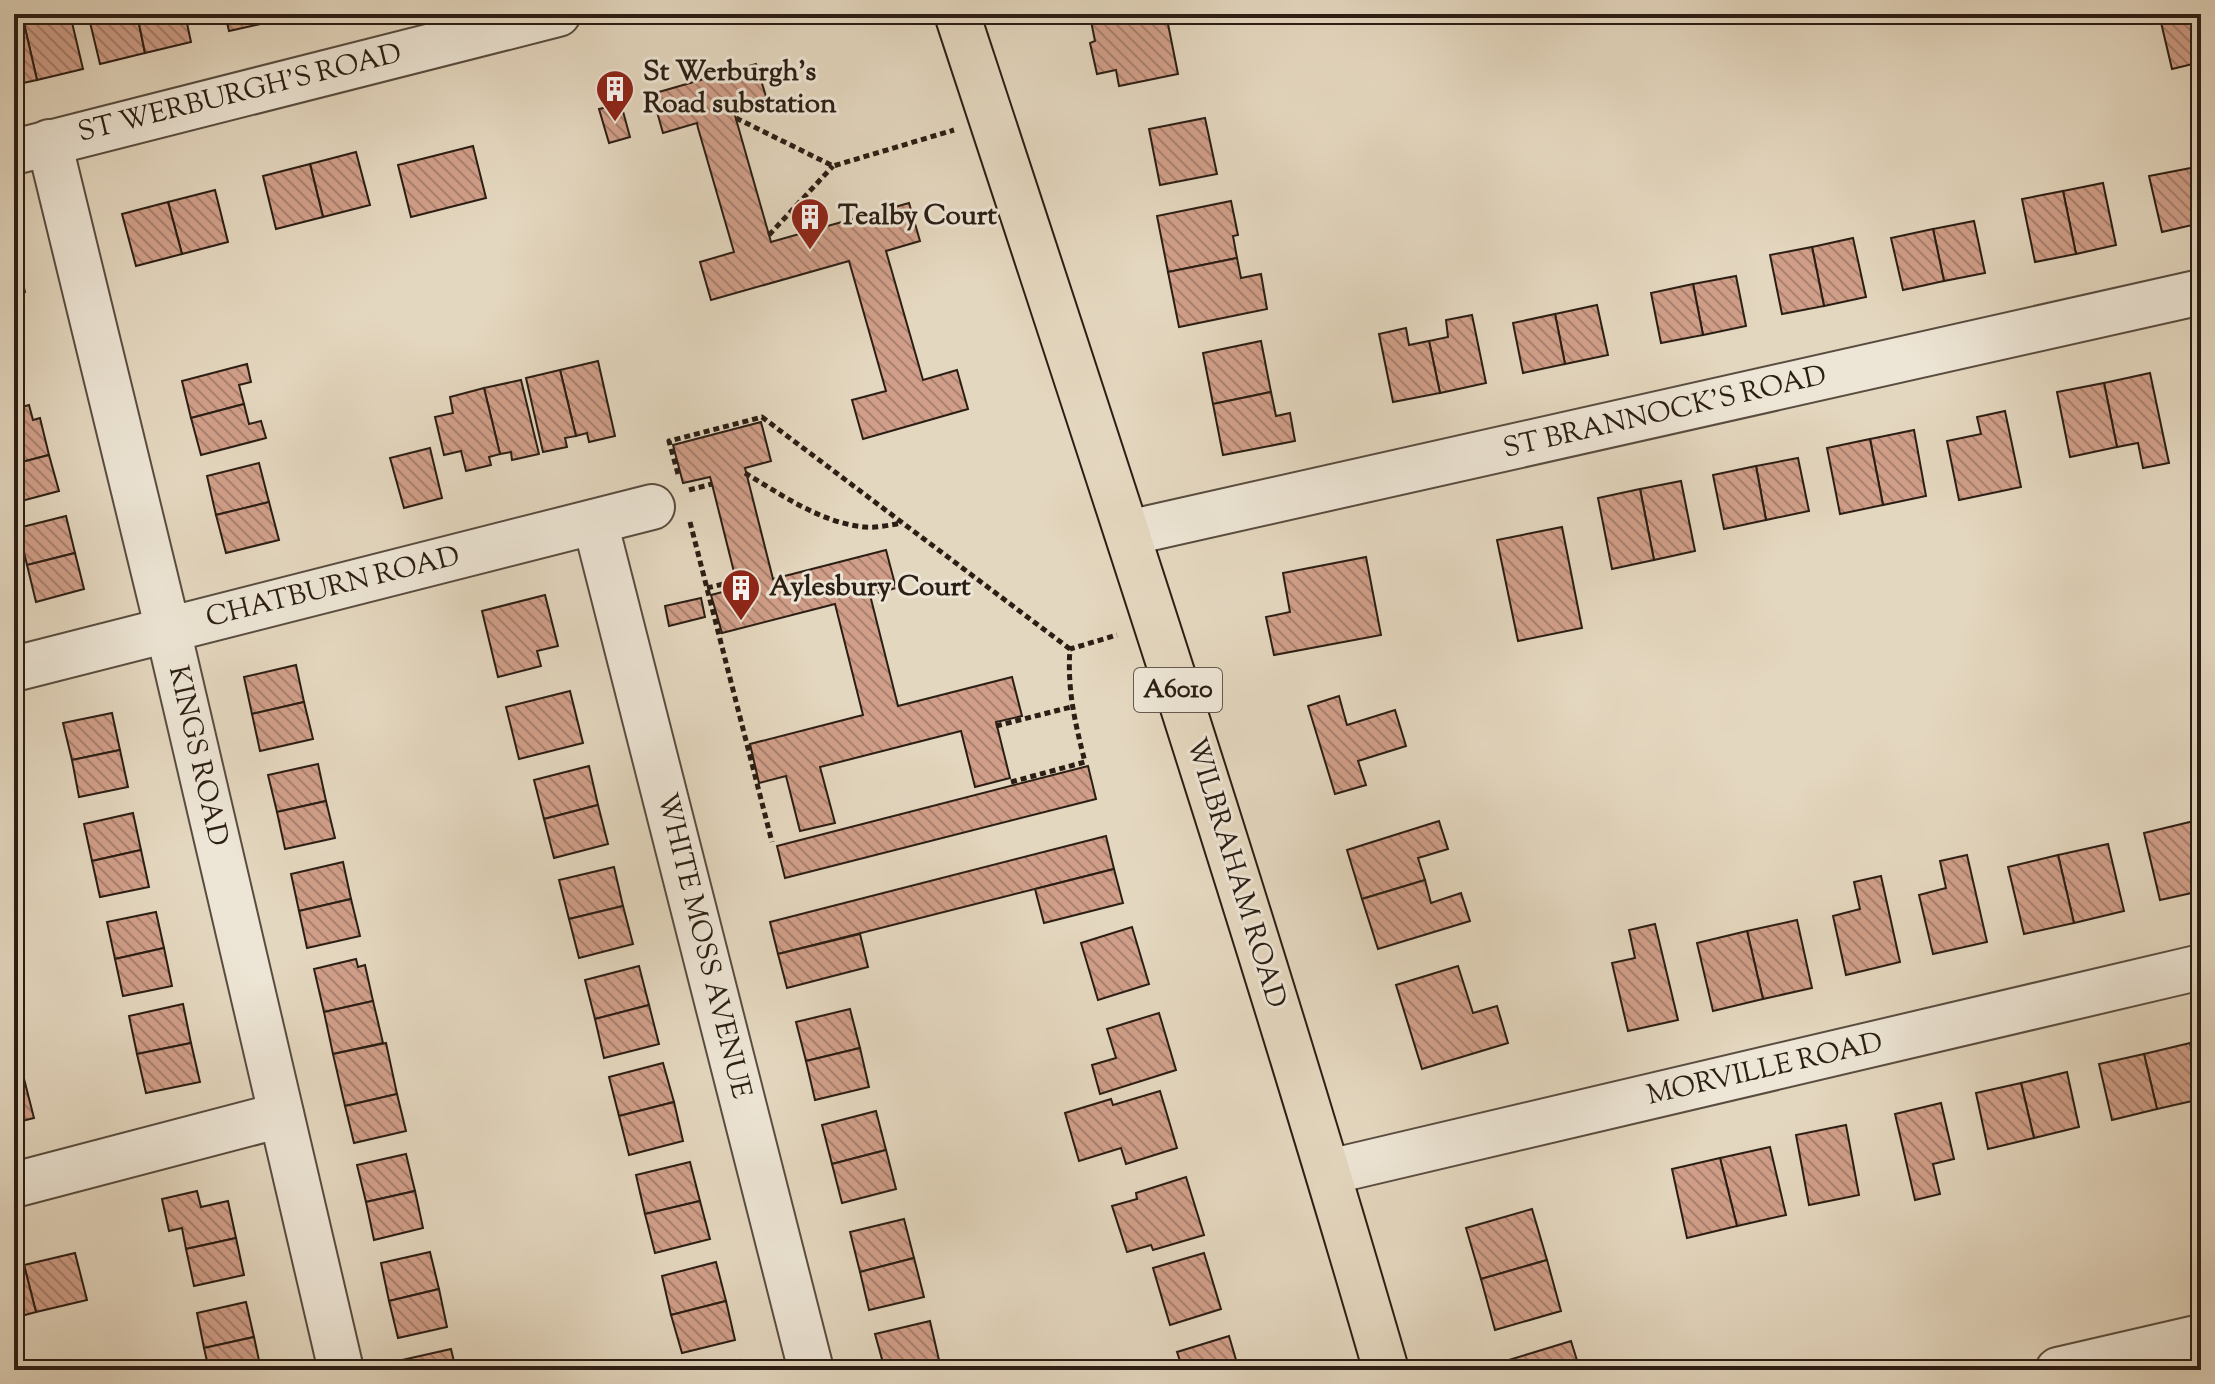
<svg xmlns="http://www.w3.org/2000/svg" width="2215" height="1384" font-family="'Sorts Mill Goudy',serif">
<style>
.building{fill:url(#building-back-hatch);stroke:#2b1e14;stroke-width:2}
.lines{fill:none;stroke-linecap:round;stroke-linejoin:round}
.minor-casing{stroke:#594c3f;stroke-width:48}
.highway-casing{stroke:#2b1e14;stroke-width:48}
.path{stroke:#2b1e14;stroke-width:5;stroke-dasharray:6 4;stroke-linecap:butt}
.minor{stroke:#ede5d5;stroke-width:44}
.highway{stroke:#e4d7bf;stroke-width:44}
.labels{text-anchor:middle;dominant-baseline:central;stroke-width:6;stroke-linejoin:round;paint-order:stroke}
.shield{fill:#ede5d5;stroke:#655a4e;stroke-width:2}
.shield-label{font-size:26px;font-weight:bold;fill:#2b1e14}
.poi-label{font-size:28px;font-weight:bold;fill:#2b1e14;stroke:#ede5d5;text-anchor:start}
.street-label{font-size:28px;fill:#2b1e14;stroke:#ede5d5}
</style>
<defs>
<pattern id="building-back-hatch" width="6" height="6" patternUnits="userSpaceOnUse" patternTransform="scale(2)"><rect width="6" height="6" fill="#d19f89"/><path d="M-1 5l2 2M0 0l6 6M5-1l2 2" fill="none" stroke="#aa816f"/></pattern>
</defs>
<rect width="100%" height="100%" fill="#e4d7bf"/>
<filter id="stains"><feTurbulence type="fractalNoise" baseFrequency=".0025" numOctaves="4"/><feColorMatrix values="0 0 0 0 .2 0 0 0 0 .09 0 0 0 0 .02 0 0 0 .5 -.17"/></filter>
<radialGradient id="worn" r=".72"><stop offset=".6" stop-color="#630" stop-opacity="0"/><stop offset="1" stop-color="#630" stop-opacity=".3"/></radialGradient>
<g class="building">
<polygon points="46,14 70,14 83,69 37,80 23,19"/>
<polygon points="88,14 137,14 145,53 100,64"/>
<polygon points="137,14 185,14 191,42 145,53"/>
<polygon points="225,14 282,14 283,19 229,31"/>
<polygon points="1101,14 1174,14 1174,18 1167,19 1178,74 1119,86 1116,70 1097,74 1090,43 1095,41 1090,16"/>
<polygon points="2159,14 2201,14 2201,62 2172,69"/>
<polygon points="23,19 37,80 14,85 14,21"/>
<polygon points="756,64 768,103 734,112 771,242 909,203 920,241 886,251 923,380 957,370 968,409 863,439 852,400 886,391 849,261 711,300 700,262 734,252 698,128 697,123 663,133 652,94"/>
<polygon points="621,104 630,137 609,143 599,109"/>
<polygon points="1205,118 1217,174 1160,185 1149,129"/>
<polygon points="473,146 486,198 411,217 398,165"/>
<polygon points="356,152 370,205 323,217 310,164"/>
<polygon points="310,164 323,217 276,229 263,176"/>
<polygon points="2196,167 2201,188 2201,223 2162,232 2149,176"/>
<polygon points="2103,183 2116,245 2076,254 2063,191"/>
<polygon points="215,190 228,242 182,254 168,202"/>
<polygon points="2063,191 2076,254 2035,262 2022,199"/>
<polygon points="1231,201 1238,235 1233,236 1237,258 1168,272 1157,216"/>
<polygon points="168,202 182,254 136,266 122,214"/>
<polygon points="1974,221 1985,273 1944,281 1933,229"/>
<polygon points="1933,229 1944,281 1903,290 1891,238"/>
<polygon points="1853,238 1866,297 1824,306 1812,247"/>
<polygon points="1812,247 1824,306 1782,314 1770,255"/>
<polygon points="14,250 25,292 14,295"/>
<polygon points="1237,258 1241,278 1261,274 1267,309 1179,327 1168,272"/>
<polygon points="1736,276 1746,326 1703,335 1693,284"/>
<polygon points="1693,284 1703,335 1661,343 1651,293"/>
<polygon points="1597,305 1608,355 1565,364 1555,314"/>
<polygon points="1555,314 1565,364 1523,373 1513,323"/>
<polygon points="1472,315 1486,383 1440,393 1429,341 1448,337 1446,320"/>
<polygon points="1406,328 1409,345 1429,341 1440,393 1393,402 1379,334"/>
<polygon points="1261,341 1271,392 1213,404 1203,353"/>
<polygon points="598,361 615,436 589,442 587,433 576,436 560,370"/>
<polygon points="247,364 251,382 239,385 244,404 191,418 182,381"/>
<polygon points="560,370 576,436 565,438 567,447 543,452 526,378"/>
<polygon points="2150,373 2169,463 2143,468 2138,443 2117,447 2104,383"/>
<polygon points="521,380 539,454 512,460 511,452 500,454 484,388"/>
<polygon points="2104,383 2117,447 2070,457 2057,392"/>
<polygon points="484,388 500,454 489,457 491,465 466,471 461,451 444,455 435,417 453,413 450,397"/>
<polygon points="1271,392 1276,416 1290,413 1295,441 1223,455 1213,404"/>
<polygon points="244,404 249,424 261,421 266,438 201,455 191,418"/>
<polygon points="29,405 33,420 40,418 49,455 14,464 14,409"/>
<polygon points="2005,411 2021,487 1959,500 1947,441 1981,434 1977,417"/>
<polygon points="761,422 771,461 745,468 773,579 886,550 896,588 870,595 898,706 1012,677 1022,716 996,722 1010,778 975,787 961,731 820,767 835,823 800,831 786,776 759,783 750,744 863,715 835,604 722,633 711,595 738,588 712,484 710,477 683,483 673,445"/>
<polygon points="1914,430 1926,496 1883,505 1870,439"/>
<polygon points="1870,439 1883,505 1840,514 1827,448"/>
<polygon points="430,448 442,498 404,508 390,458"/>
<polygon points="49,455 59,491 14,503 14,464"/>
<polygon points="1798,458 1809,511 1766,520 1756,466"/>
<polygon points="259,463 269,502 216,515 207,476"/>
<polygon points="1756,466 1766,520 1724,529 1713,475"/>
<polygon points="1681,481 1695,551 1654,560 1640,489"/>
<polygon points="1640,489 1654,560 1612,569 1598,498"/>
<polygon points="269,502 279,540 226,553 216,515"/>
<polygon points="66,516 75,553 27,565 18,528"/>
<polygon points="1562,527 1582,628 1518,641 1497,540"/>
<polygon points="75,553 84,589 36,602 27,565"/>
<polygon points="1366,557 1381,635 1274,655 1266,617 1290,612 1283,573"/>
<polygon points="545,595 558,646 537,651 541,666 498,677 482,611"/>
<polygon points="701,598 705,617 669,626 665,606"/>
<polygon points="296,665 304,702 252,714 244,677"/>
<polygon points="570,691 583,743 519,759 506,707"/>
<polygon points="1339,696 1347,725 1395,710 1406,746 1358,761 1366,785 1335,794 1308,706"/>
<polygon points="304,702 313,739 260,751 252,714"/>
<polygon points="112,713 120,750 72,760 63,723"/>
<polygon points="120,750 128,787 79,797 72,760"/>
<polygon points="318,764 326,801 277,812 268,775"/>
<polygon points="589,766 598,805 544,819 534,780"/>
<polygon points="1088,766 1096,799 785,878 777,846"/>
<polygon points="326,801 335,838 285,849 277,812"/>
<polygon points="598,805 608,844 554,858 544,819"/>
<polygon points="133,813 141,850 92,861 84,824"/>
<polygon points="2201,820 2201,851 2194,821"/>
<polygon points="1439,821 1448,849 1418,858 1425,880 1362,899 1347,850"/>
<polygon points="2194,821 2201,851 2201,891 2160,900 2144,833"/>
<polygon points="1106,836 1114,869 778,954 770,922"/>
<polygon points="2108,844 2124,911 2074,923 2058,855"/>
<polygon points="141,850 149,887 100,897 92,861"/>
<polygon points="1967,855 1987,942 1933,954 1919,895 1946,888 1940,861"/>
<polygon points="2058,855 2074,923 2024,934 2008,867"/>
<polygon points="343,862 351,899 299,911 291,874"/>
<polygon points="614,867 623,906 569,919 559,880"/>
<polygon points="1114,869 1123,903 1044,923 1035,889"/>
<polygon points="1881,876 1900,962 1846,975 1833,916 1860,909 1854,882"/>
<polygon points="1425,880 1431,903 1461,893 1470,921 1378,949 1362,899"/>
<polygon points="351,899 360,936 307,948 299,911"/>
<polygon points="623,906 633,944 579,958 569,919"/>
<polygon points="156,912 164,948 115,959 107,922"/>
<polygon points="1797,920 1812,988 1763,999 1747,931"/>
<polygon points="1655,924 1678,1020 1628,1031 1612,963 1635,958 1629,930"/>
<polygon points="1132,927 1149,984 1098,1000 1081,943"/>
<polygon points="1747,931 1763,999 1713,1011 1697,943"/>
<polygon points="860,934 868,967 787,988 778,954"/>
<polygon points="164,948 172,986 123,996 115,959"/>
<polygon points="356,959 358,967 365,965 373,1001 324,1012 314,969"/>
<polygon points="639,966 649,1005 595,1019 585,980"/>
<polygon points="1458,966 1473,1013 1497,1006 1508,1043 1422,1069 1396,985"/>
<polygon points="373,1001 383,1043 333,1054 324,1012"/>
<polygon points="183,1004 191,1043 137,1054 129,1016"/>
<polygon points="649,1005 659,1044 604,1058 595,1019"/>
<polygon points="850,1009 860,1048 806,1061 796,1022"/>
<polygon points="1159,1013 1176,1070 1100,1094 1092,1065 1116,1058 1107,1029"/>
<polygon points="191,1043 200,1082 146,1093 137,1054"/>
<polygon points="386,1043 397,1094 345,1106 333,1054"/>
<polygon points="2190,1043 2201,1099 2157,1109 2144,1054"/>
<polygon points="860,1048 869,1087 815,1100 806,1061"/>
<polygon points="2144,1054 2157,1109 2112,1120 2099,1064"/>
<polygon points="663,1063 674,1102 619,1116 609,1077"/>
<polygon points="22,1071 34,1118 14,1123 14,1073"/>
<polygon points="2067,1072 2079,1127 2034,1138 2021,1083"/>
<polygon points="2021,1083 2034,1138 1988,1149 1976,1093"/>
<polygon points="1160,1091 1177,1148 1126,1164 1121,1148 1079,1161 1065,1113 1111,1099 1113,1105"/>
<polygon points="397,1094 406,1131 354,1143 345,1106"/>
<polygon points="674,1102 683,1141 629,1155 619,1116"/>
<polygon points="1941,1103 1954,1159 1933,1164 1940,1194 1915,1200 1895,1114"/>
<polygon points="876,1111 886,1150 832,1164 822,1125"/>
<polygon points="1846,1125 1859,1195 1809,1205 1796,1135"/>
<polygon points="1770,1147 1786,1215 1737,1226 1720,1158"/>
<polygon points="886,1150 896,1189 842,1203 832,1164"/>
<polygon points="406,1154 415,1191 366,1202 357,1165"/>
<polygon points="1720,1158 1737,1226 1687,1238 1672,1169"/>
<polygon points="690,1162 700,1201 645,1214 636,1175"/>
<polygon points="1186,1177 1204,1235 1153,1250 1151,1245 1127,1252 1112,1206 1137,1199 1136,1193"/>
<polygon points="197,1191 201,1207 228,1201 236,1238 186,1249 182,1228 169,1231 162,1199"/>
<polygon points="415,1191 423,1228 374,1240 366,1202"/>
<polygon points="700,1201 710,1239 655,1253 645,1214"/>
<polygon points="1532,1209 1547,1260 1481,1279 1466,1228"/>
<polygon points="904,1219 914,1258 860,1272 850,1232"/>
<polygon points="236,1238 244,1275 194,1286 186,1249"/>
<polygon points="430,1252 439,1289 389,1301 381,1263"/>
<polygon points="75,1253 87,1300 36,1312 24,1265"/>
<polygon points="1204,1253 1221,1309 1170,1325 1153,1268"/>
<polygon points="914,1258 924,1297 869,1310 860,1272"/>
<polygon points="1547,1260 1561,1311 1495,1330 1481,1279"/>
<polygon points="716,1262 726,1301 671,1315 662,1276"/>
<polygon points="24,1265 36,1312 14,1318 14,1268"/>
<polygon points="439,1289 447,1327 398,1338 389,1301"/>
<polygon points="726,1301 735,1340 682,1353 671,1315"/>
<polygon points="246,1302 254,1337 204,1348 197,1313"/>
<polygon points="930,1321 939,1360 897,1370 885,1370 875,1334"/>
<polygon points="1229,1336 1239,1370 1183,1370 1177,1352"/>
<polygon points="254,1337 261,1370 209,1370 204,1348"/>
<polygon points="1571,1341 1580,1370 1512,1370 1509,1360"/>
<polygon points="451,1349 456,1370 404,1370 402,1360"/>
<polygon points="740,1360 743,1370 700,1370"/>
<polygon points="939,1360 942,1370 897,1370"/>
</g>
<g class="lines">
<g class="minor-casing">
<g id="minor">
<polyline points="49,142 168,630 341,1370"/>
<polyline points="14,152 558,14"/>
<polyline points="595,522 811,1370"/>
<polyline points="1128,533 2201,292"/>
<polyline points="14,669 652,507"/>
<polyline points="1329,1172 2201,967"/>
<polyline points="14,1185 281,1115"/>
<polyline points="2058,1370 2201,1337"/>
</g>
</g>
<g class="highway-casing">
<path id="highway" d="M957 14C1105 464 1254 915 1386 1370"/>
</g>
<g class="path">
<polyline points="736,118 833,166 954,130"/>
<polyline points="769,235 833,166"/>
<path d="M745 473C782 495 821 523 865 527 876 528 890 525 902 523"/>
<polyline points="678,474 669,441 762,417 1070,649"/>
<polyline points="689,490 712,484"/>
<polyline points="690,522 772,842"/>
<polyline points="707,588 736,581"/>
<polyline points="996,726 1071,707"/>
<path d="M1011 782 1085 762C1075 723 1067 689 1070 649L1117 635"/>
</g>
<use href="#minor" class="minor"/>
<use href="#highway" class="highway"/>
</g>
<defs>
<g id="building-pin" transform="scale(2)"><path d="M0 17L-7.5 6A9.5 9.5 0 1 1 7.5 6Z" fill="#8f2418" stroke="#ede5d5"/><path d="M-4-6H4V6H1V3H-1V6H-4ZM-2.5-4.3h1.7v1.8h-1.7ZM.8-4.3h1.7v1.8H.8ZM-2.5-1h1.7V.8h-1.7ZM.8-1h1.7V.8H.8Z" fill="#fff"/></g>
</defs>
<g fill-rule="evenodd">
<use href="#building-pin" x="615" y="89"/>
<use href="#building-pin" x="810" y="217"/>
<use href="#building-pin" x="741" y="588"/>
</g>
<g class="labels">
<rect class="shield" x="1134" y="668" width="88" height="44" rx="6"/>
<g class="shield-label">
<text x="1178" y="690">A6010</text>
</g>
<g class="poi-label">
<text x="643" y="73">St Werburgh's<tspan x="643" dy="32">Road substation</tspan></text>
<text x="838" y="217">Tealby Court</text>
<text x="769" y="588">Aylesbury Court</text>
</g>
<g class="street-label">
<text transform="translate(240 94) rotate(-14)">ST WERBURGH'S ROAD</text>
<text transform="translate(1665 413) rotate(-13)">ST BRANNOCK'S ROAD</text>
<text transform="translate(333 588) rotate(-14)">CHATBURN ROAD</text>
<text transform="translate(197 756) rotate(77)">KINGS ROAD</text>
<text transform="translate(1235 873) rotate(73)">WILBRAHAM ROAD</text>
<text transform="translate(703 946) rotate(76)">WHITE MOSS AVENUE</text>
<text transform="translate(1765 1070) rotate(-13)">MORVILLE ROAD</text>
</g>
</g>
<rect width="2215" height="1384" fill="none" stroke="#e4d7bf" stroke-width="48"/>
<rect x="16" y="16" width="2183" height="1352" fill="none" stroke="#2b1e14" stroke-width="4"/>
<rect x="24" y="24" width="2167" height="1336" fill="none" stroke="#2b1e14" stroke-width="2"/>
<rect width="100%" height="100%" filter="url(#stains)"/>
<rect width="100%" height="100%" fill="url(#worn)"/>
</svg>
